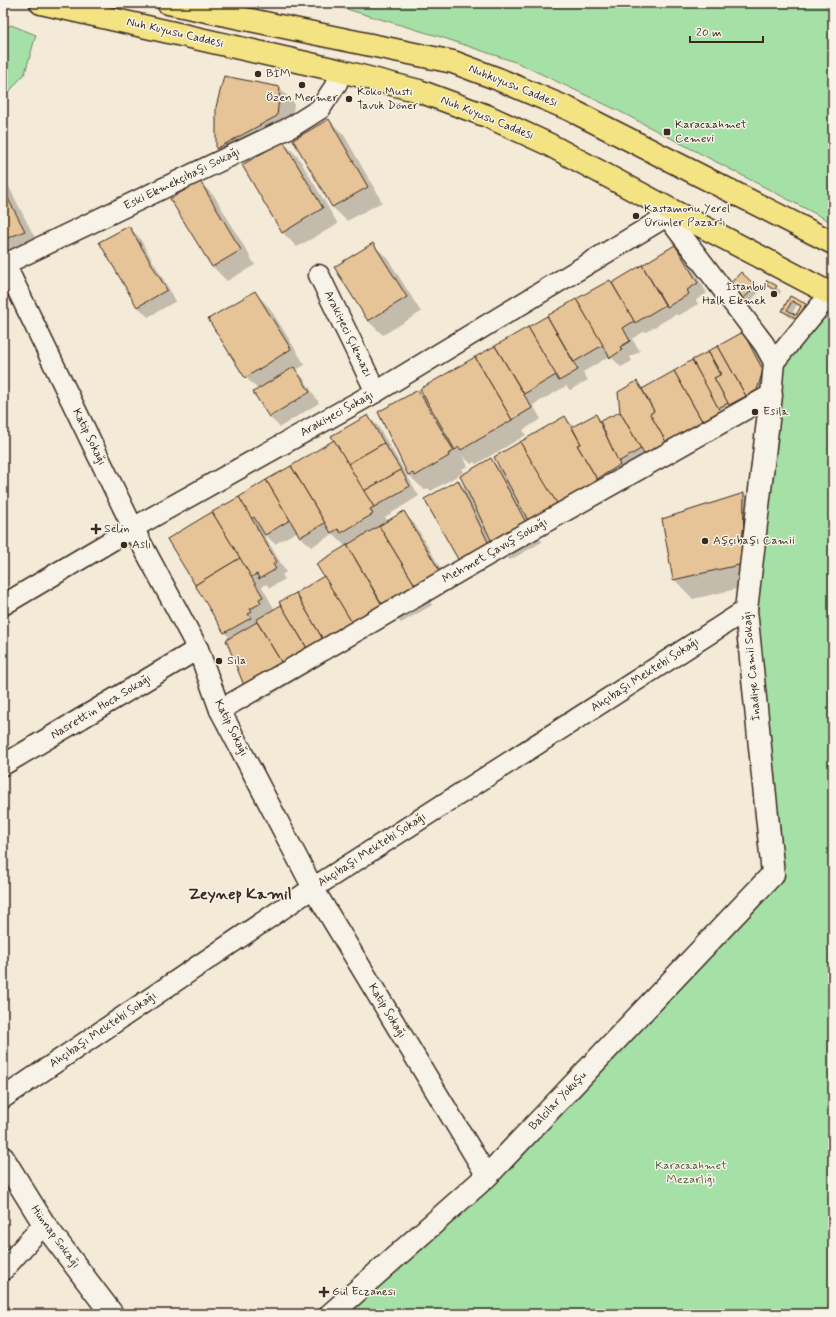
<svg xmlns="http://www.w3.org/2000/svg" width="836" height="1317" font-family="Mynerve,sans-serif">
<style>
.green{fill:#a5e1a7;stroke:#708662}
.shadow{fill:#0003;fill-rule:evenodd}
.building{fill:#e6c498;stroke:#3b2a1e;fill-rule:evenodd}
.lines{fill:none;stroke-linecap:round;stroke-linejoin:round}
.minor-casing{stroke:#3b2a1e;stroke-width:23}
.tertiary-casing{stroke:#3b2a1e;stroke-width:25}
.primary-casing{stroke:#3b2a1e;stroke-width:25}
.minor{stroke:#f7f3e8;stroke-width:20}
.tertiary{stroke:#f7f3e8;stroke-width:22}
.primary{stroke:#f4e382;stroke-width:22}
.poi-dot{fill:#3b2a1e;stroke:#f7f3e8;stroke-width:1.5}
.labels{text-anchor:middle;dominant-baseline:central;stroke-width:3;stroke-linejoin:round;paint-order:stroke}
.street-label{font-size:12px;fill:#3b2a1e;stroke:#f7f3e8}
.poi-label{font-size:12px;fill:#3b2a1e;stroke:#f7f3e8;text-anchor:start}
.park-label{font-size:12px;fill:#565840;stroke:#f7f3e8}
.district-label{font-size:16px;font-weight:bold;fill:#3b2a1e;stroke:#f7f3e8}
</style>
<rect width="100%" height="100%" fill="#f4ead8"/>
<filter id="ink" filterUnits="userSpaceOnUse"><feTurbulence type="fractalNoise" baseFrequency=".025" numOctaves="2"/><feDisplacementMap in="SourceGraphic" scale="8" xChannelSelector="R" yChannelSelector="G"/><feConvolveMatrix kernelMatrix="1 2 1 2 8 2 1 2 1" color-interpolation-filters="sRGB"/></filter>
<g filter="url(#ink)">
<g class="green">
<polygon points="326,3 833,3 833,223 617,110 518,63 441,37"/>
<polygon points="11,25 36,35 25,73 3,99 3,29"/>
<polygon points="821,318 833,318 833,1314 333,1314 777,877 746,615 768,367"/>
</g>
<g class="shadow">
<polygon points="279,88 294,103 291,131 232,163 217,148"/>
<polygon points="329,120 344,135 382,202 347,221 332,207"/>
<polygon points="283,142 298,157 338,224 297,247 282,232"/>
<polygon points="3,175 39,246 3,261"/>
<polygon points="200,182 215,197 255,265 227,281 212,266"/>
<polygon points="129,227 139,237 176,301 148,317 138,307 100,243"/>
<polygon points="373,244 388,259 421,312 383,335 368,321"/>
<polygon points="675,246 685,256 707,293 696,300 698,304 678,316 676,314 646,332 645,331 632,339 640,351 630,357 632,361 621,367 610,356 583,372 588,380 570,390 566,386 533,405 541,419 523,430 526,435 476,464 474,462 471,464 462,455 468,466 462,469 464,472 431,491 428,488 424,490 409,475 379,412 418,391 427,400 422,389 610,281 612,283"/>
<polygon points="741,274 760,291 748,304 730,286"/>
<polygon points="766,284 776,287 781,291 780,294"/>
<polygon points="254,292 269,307 305,365 296,370 304,379 319,403 280,427 269,417 259,390 245,377"/>
<path d="M790 297 805 305 810 309 803 324 788 316 783 311ZM797 305 801 307 796 316 792 314Z"/>
<polygon points="742,334 753,344 772,381 767,400 608,488 612,496 573,519 565,511 535,527 542,542 510,560 494,545 499,555 425,500 458,481 469,493 491,459 500,469 565,417 574,427 596,415 602,421 621,413 637,382 644,389"/>
<path d="M367 416 378 426 419 496 385 517 388 522 403 513 414 523 451 586 429 599 432 605 401 623 392 615 319 663 321 665 258 703 248 693 230 638 225 633 169 539 335 441ZM298 531 301 537 311 547 333 534 346 547 325 576 275 610 262 587 266 584 270 588 285 579 282 575 286 572 263 533 275 544Z"/>
<polygon points="744,494 763,514 762,583 693,599 674,579 663,519"/>
</g>
<g class="building">
<polygon points="224,76 280,87 277,116 216,149 216,107"/>
<polygon points="329,119 368,187 332,207 293,140"/>
<polygon points="283,141 323,208 282,233 242,165"/>
<polygon points="200,181 241,250 212,267 170,199"/>
<polygon points="3,189 25,231 3,240"/>
<polygon points="129,226 167,290 137,307 99,242"/>
<polygon points="373,243 407,297 368,321 334,267"/>
<polygon points="675,245 698,283 687,290 689,294 667,307 642,265"/>
<polygon points="642,265 665,305 635,323 612,283"/>
<polygon points="741,272 756,286 742,300 728,286"/>
<polygon points="610,280 634,321 623,328 630,341 620,347 622,350 610,358 576,299"/>
<polygon points="767,280 777,286 774,290 765,284"/>
<polygon points="255,291 291,349 245,378 208,319"/>
<path d="M790 296 806 304 798 319 782 311ZM792 301 801 306 796 315 787 310Z"/>
<polygon points="576,299 603,345 574,362 547,316"/>
<polygon points="547,316 578,370 559,381 528,327"/>
<polygon points="528,327 556,375 524,394 495,346"/>
<polygon points="743,332 763,370 757,390 746,396 718,346"/>
<polygon points="495,346 532,408 512,420 475,357"/>
<polygon points="718,346 746,396 729,405 714,378 721,374 708,351"/>
<polygon points="708,352 720,375 714,378 728,403 718,408 692,360"/>
<polygon points="475,357 512,420 461,450 459,447 455,450 420,389"/>
<polygon points="692,360 720,411 702,421 674,371"/>
<polygon points="294,367 310,392 269,417 253,392"/>
<polygon points="674,371 702,421 666,442 650,414 654,411 642,389"/>
<polygon points="637,381 654,411 650,414 666,442 644,454 620,412 618,392"/>
<polygon points="418,390 454,451 448,454 449,456 415,476 413,473 408,475 378,412"/>
<polygon points="620,412 641,449 618,462 600,421"/>
<polygon points="596,414 620,465 597,479 577,445 581,444 572,427"/>
<polygon points="368,415 384,443 348,464 331,436"/>
<polygon points="565,416 581,444 577,445 598,481 557,505 520,442"/>
<polygon points="334,440 374,507 370,509 373,514 341,533 338,529 331,533 291,466"/>
<polygon points="520,442 558,505 529,522 494,457"/>
<polygon points="384,443 401,470 364,491 348,464"/>
<polygon points="491,458 528,526 494,546 460,476"/>
<polygon points="291,466 325,523 300,537 266,480"/>
<polygon points="401,470 410,486 374,507 364,491"/>
<polygon points="266,480 290,520 265,535 254,517 251,519 239,497"/>
<polygon points="458,480 489,544 459,561 424,499"/>
<polygon points="744,493 743,564 673,580 662,519"/>
<polygon points="239,497 277,562 273,564 276,569 259,579 257,574 251,577 212,512"/>
<polygon points="404,511 442,575 418,590 379,526"/>
<polygon points="212,512 240,558 195,585 167,539"/>
<polygon points="379,526 418,590 385,609 347,545"/>
<polygon points="347,545 382,605 352,623 316,564"/>
<polygon points="240,558 263,597 259,599 261,603 250,609 252,612 248,614 251,618 224,633 195,585"/>
<polygon points="324,576 354,626 325,643 296,593"/>
<polygon points="296,593 325,643 310,653 279,602"/>
<polygon points="281,605 311,655 286,670 256,620"/>
<polygon points="257,622 286,670 247,693 226,640"/>
</g>
<g class="lines">
<g class="minor-casing">
<g id="minor">
<polyline points="5,264 133,528 198,649 220,710 313,888 487,1176"/>
<polyline points="3,265 293,126 320,109 337,83 341,71"/>
<polyline points="319,275 376,392"/>
<polyline points="774,362 830,294"/>
<polyline points="3,605 133,528 376,392 667,216"/>
<polyline points="220,710 517,538 771,395 774,362 764,344 667,216 671,210"/>
<polyline points="3,765 198,649"/>
<polyline points="3,1098 313,888 746,610"/>
<polyline points="3,1270 44,1224"/>
</g>
</g>
<g class="tertiary-casing">
<g id="tertiary">
<polyline points="3,1158 44,1224 112,1314"/>
<polyline points="331,1314 487,1176 773,874 746,610 771,395"/>
</g>
</g>
<g class="primary-casing">
<g id="primary">
<polyline points="41,3 341,71 419,91 487,116 548,144 671,210 833,295"/>
<polyline points="168,3 453,62 498,79 569,109 833,243"/>
</g>
</g>
<use href="#minor" class="minor"/>
<use href="#tertiary" class="tertiary"/>
<use href="#primary" class="primary"/>
</g>
</g>
<g class="poi-dot">
<circle cx="258" cy="74" r="4"/>
<circle cx="302" cy="85" r="4"/>
<circle cx="349" cy="99" r="4"/>
<rect x="663" y="128" width="8" height="8" rx="2"/>
<circle cx="636" cy="216" r="4"/>
<circle cx="774" cy="294" r="4"/>
<circle cx="755" cy="412" r="4"/>
<path d="M94 523h4v4h4v4h-4v4h-4v-4h-4v-4h4z"/>
<circle cx="705" cy="541" r="4"/>
<circle cx="124" cy="545" r="4"/>
<circle cx="219" cy="661" r="4"/>
<path d="M322 1286h4v4h4v4h-4v4h-4v-4h-4v-4h4z"/>
</g>
<g class="labels">
<g class="street-label">
<text transform="translate(175 33) rotate(13)">Nuh Kuyusu Caddesi</text>
<text transform="translate(513 86) rotate(22)">Nuhkuyusu Caddesi</text>
<text transform="translate(487 118) rotate(22)">Nuh Kuyusu Caddesi</text>
<text transform="translate(182 179) rotate(-26)">Eski Ekmekçibaşı Sokağı</text>
<text transform="translate(348 334) rotate(64)">Arakiyeci Çıkmazı</text>
<text transform="translate(337 414) rotate(-29)">Arakiyeci Sokağı</text>
<text transform="translate(89 437) rotate(64)">Katip Sokağı</text>
<text transform="translate(495 551) rotate(-30)">Mehmet Çavuş Sokağı</text>
<text transform="translate(752 666) rotate(-95)">İnadiye Camii Sokağı</text>
<text transform="translate(645 675) rotate(-33)">Ahçıbaşı Mektebi Sokağı</text>
<text transform="translate(101 707) rotate(-31)">Nasrettin Hoca Sokağı</text>
<text transform="translate(231 728) rotate(64)">Katip Sokağı</text>
<text transform="translate(372 850) rotate(-33)">Ahçıbaşı Mektebi Sokağı</text>
<text transform="translate(387 1011) rotate(59)">Katip Sokağı</text>
<text transform="translate(103 1030) rotate(-34)">Ahçıbaşı Mektebi Sokağı</text>
<text transform="translate(558 1101) rotate(-46)">Balcilar Yokuşu</text>
<text transform="translate(55 1237) rotate(54)">Hünnap Sokağı</text>
</g>
<g class="poi-label">
<text x="266" y="74">BİM</text>
<text x="357" y="92">Koko Musti<tspan x="357" dy="14">Tavuk Döner</tspan></text>
<text x="302" y="98" text-anchor="middle">Özen Mermer</text>
<text x="675" y="125">Karacaahmet<tspan x="675" dy="14">Cemevi</tspan></text>
<text x="644" y="209">Kastamonu Yerel<tspan x="644" dy="14">Ürünler Pazar’ı</tspan></text>
<text x="766" y="287" text-anchor="end">İstanbul<tspan x="766" dy="14">Halk Ekmek</tspan></text>
<text x="763" y="412">Esila</text>
<text x="104" y="529">Selin</text>
<text x="713" y="541">Aşçıbaşı Camii</text>
<text x="132" y="545">Aslı</text>
<text x="227" y="661">Sıla</text>
<text x="332" y="1292">Gül Eczanesi</text>
</g>
<g class="park-label">
<text x="691" y="1166">Karacaahmet<tspan x="691" dy="14">Mezarlığı</tspan></text>
</g>
<g class="district-label">
<text x="240" y="894">Zeynep Kamil</text>
</g>
</g>
<rect width="836" height="1317" fill="none" stroke="#f7f3e8" stroke-width="16"/>
<rect x="8" y="8" width="820" height="1301" fill="none" stroke="#3b2a1e" stroke-width="1.5" filter="url(#ink)"/>
<path d="M690 36v6h73v-6" fill="none" stroke="#3b2a1e" stroke-width="2"/>
<text x="696" y="36" font-size="12" fill="#3b2a1e" stroke="#f7f3e8" stroke-width="3" paint-order="stroke">20 m</text>
</svg>
